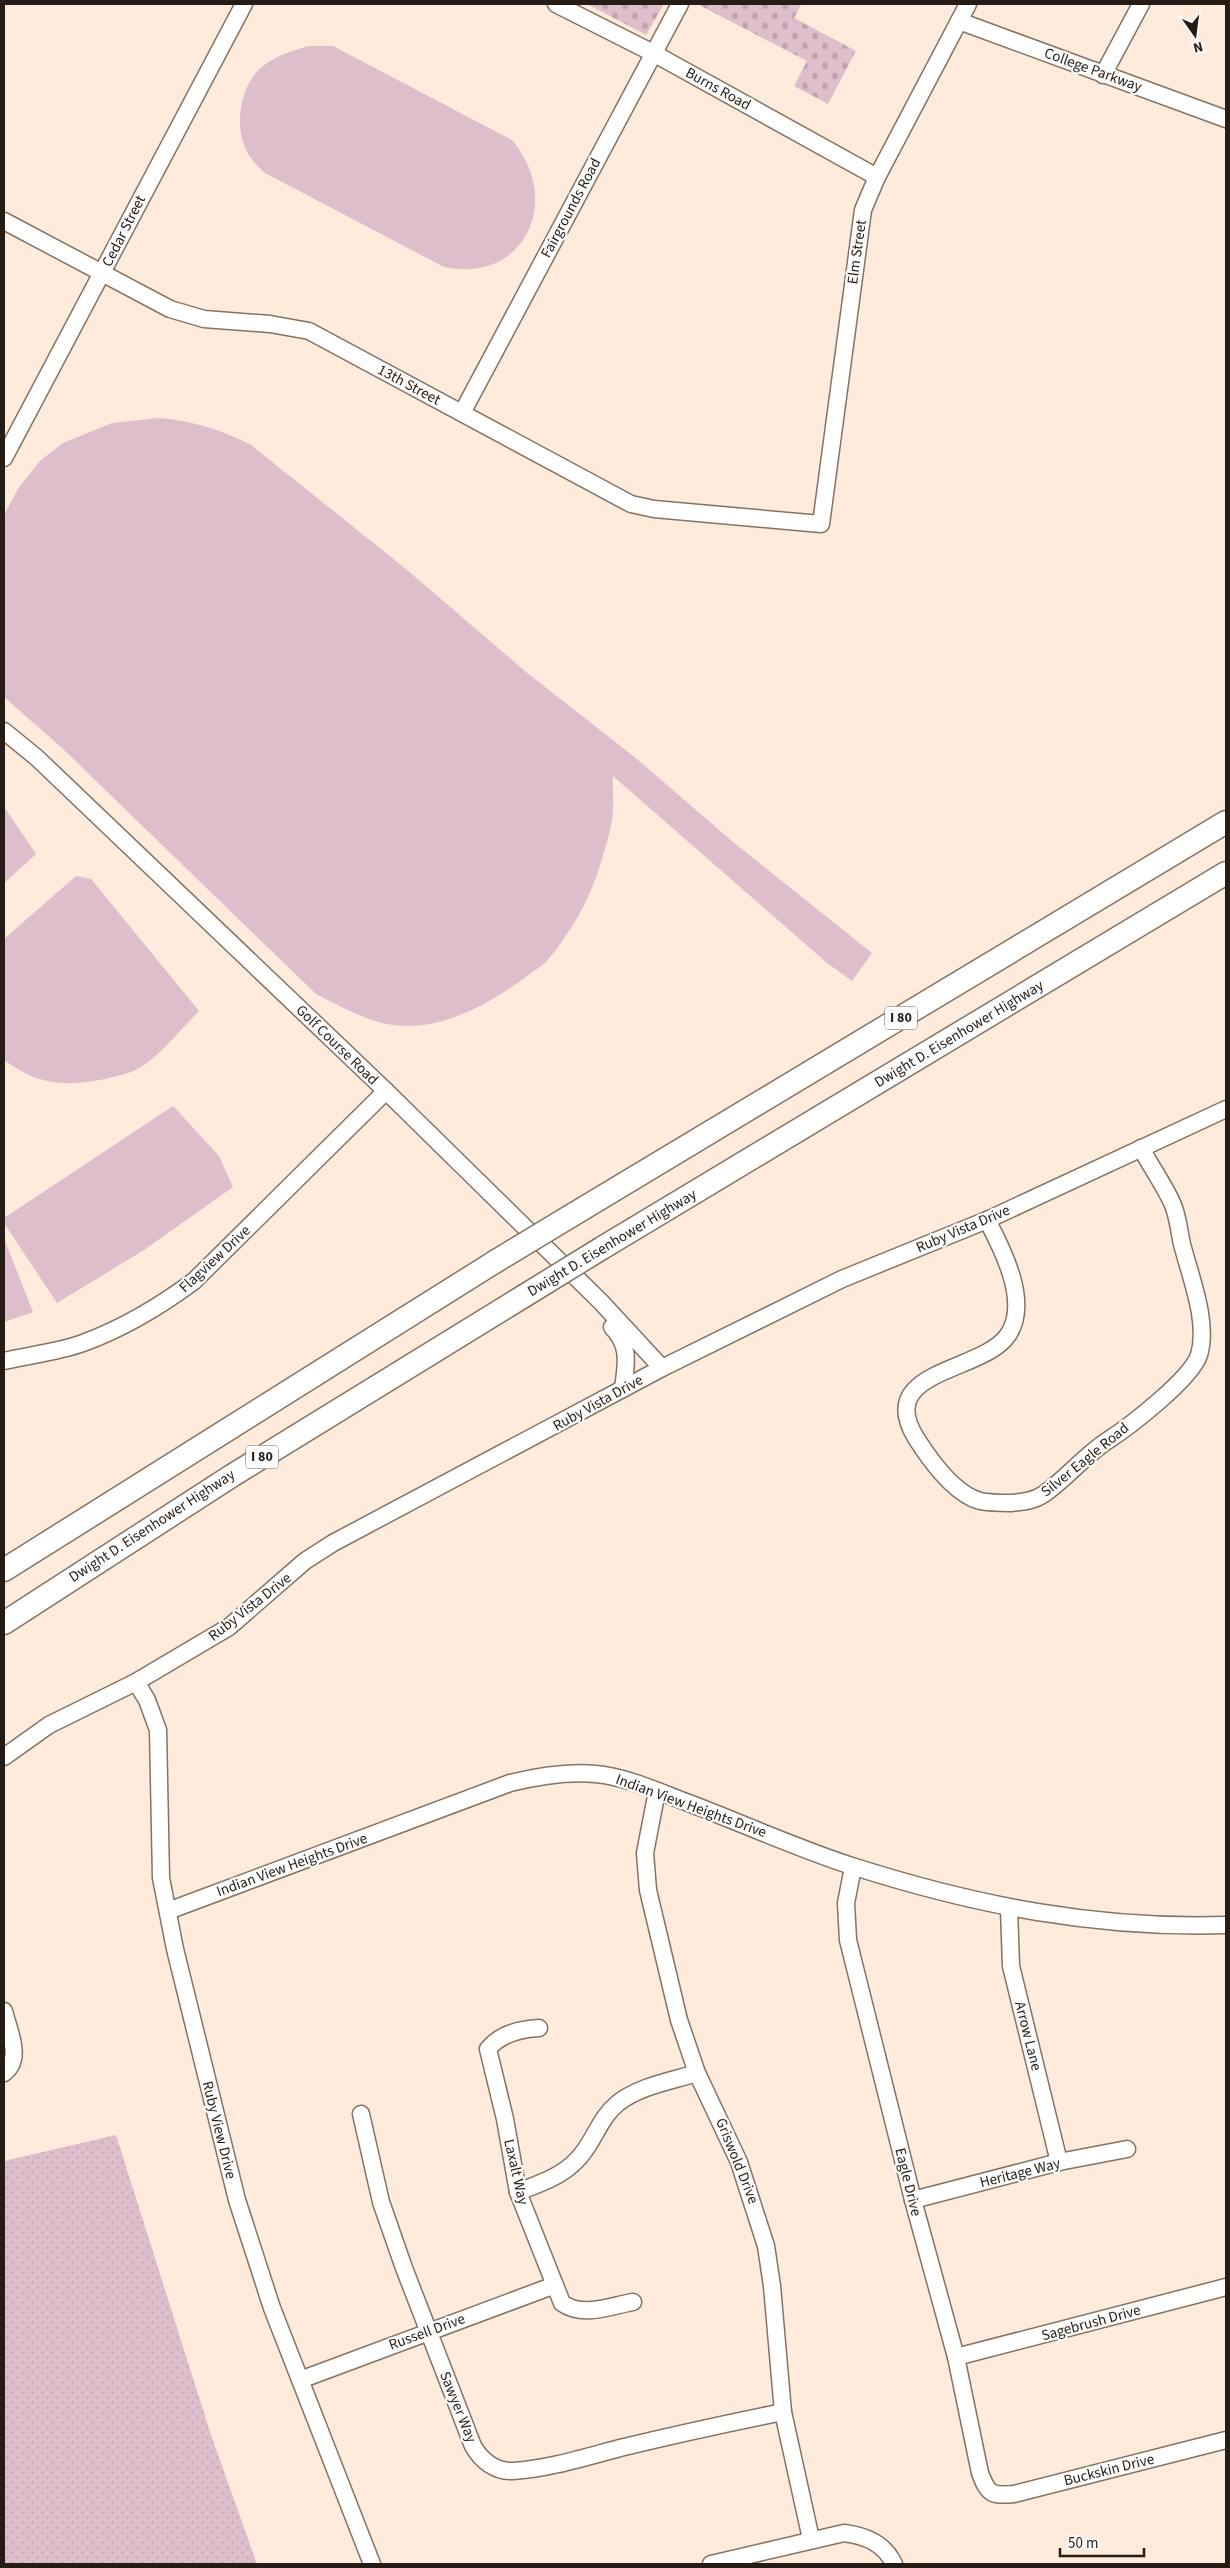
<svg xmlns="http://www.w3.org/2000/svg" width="1230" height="2568" font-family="'Source Sans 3',sans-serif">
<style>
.green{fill:url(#green-dots)}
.cemetery{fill:url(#cemetery-stones)}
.pitch{fill:#debecb}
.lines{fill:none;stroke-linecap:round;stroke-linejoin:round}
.minor-casing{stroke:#877261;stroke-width:19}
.highway-casing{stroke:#877261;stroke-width:25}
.minor{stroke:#fff;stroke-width:16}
.highway{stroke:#fff;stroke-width:22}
.highway-bridge-casing{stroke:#877261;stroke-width:25;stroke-linecap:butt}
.highway-bridge{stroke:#fff;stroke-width:22}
.labels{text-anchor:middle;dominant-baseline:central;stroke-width:4.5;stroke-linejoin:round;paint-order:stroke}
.shield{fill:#fcfcfc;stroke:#655f5a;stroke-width:1}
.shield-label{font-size:14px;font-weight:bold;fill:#241c15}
.street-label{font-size:15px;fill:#241c15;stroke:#fcfcfc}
</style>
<defs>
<pattern id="green-dots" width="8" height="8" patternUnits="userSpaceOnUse" patternTransform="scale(1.25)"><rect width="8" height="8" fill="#debecb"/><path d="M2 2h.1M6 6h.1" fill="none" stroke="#bea3ad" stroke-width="1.8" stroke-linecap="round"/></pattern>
<pattern id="cemetery-stones" width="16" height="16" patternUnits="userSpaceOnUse" patternTransform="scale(1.25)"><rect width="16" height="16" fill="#debecb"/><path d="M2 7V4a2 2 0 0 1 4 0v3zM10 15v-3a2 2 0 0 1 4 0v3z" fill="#bea3ad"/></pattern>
</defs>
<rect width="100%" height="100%" fill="#feebdb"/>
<polygon class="green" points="116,2135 211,2435 257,2564 4,2564 4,2161"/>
<g class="cemetery">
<polygon points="587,4 664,4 646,35"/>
<polygon points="702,4 801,4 794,18 856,51 828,104 794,86 807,61 701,6"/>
</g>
<g class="pitch">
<path d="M309 46H333L512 140C563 200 525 284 444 267L265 173C256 165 248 157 244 145 235 121 241 83 263 66 277 55 292 51 309 46Z"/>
<path d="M159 418C193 421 220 429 251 445L406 569 526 672 637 759 733 842 872 953 852 981 827 963 613 776C612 787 614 799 613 810 612 827 606 846 601 862 591 898 571 932 547 961 540 968 530 973 523 979 483 1008 433 1035 382 1023 359 1017 338 1005 316 994L62 748 4 697V515L19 487 41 460 63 443 112 423Z"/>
<polygon points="4,807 36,854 4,883"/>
<path d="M76 876 91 879 199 1011C181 1029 164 1051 144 1065 133 1073 118 1076 105 1079 64 1087 38 1085 4 1060V939Z"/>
<polygon points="173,1106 219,1156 233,1187 144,1250 57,1303 4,1223 4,1218"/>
<polygon points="4,1238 33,1312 4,1322"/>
</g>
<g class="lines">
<g class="minor-casing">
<g id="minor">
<polyline points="556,4 653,53 877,177"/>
<polyline points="959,21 1226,119"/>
<polyline points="1103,75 1141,4"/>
<polyline points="4,221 170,309 204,319 270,324 309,331 631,504 654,509 821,524 863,210 877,177 968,4"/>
<polyline points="462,413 680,4"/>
<polyline points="4,458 244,4"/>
<polyline points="4,731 36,757 386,1091 601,1302 662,1368"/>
<path d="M987 1220C1003 1250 1030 1303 1008 1335 982 1373 874 1369 916 1438 930 1460 954 1494 980 1501 990 1503 1001 1503 1011 1503 1022 1502 1034 1501 1044 1494 1067 1478 1084 1456 1107 1441 1130 1426 1191 1379 1199 1355 1209 1322 1190 1276 1182 1244 1179 1231 1178 1217 1173 1205 1165 1186 1151 1167 1141 1148"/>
<path d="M612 1327C631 1347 626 1364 623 1389"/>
<path d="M4 1361C30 1355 58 1352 83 1343 124 1328 159 1307 194 1281L386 1091"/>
<polyline points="136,1682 147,1700 158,1730 161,1878 175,1949 237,2200 272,2308 372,2564"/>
<polyline points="4,1757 49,1725 136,1682 229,1627 305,1561 333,1543 662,1368 842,1279 987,1220 1226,1109"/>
<polyline points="657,1791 645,1853 648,1890 679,2020 697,2073 739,2162 766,2246 772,2286 783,2412 811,2539"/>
<path d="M853 1867 846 1903 848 1940 913 2200 956 2357 980 2473C988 2494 991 2496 1014 2494L1226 2440"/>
<polyline points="1009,1909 1011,1966 1059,2162"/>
<path d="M168 1911 510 1783C538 1776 567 1771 596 1774 627 1777 657 1791 686 1802 742 1823 798 1849 855 1867 978 1906 1097 1929 1226 1925"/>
<path d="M4 2011C9 2031 23 2059 4 2073"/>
<path d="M539 2028C521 2029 500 2034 488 2049L505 2119 518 2192 562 2303C583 2318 610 2306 633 2302"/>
<path d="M361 2114 381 2202 404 2268 473 2446C481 2460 495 2472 513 2471 548 2469 586 2457 620 2448 674 2435 729 2423 783 2412"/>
<path d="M518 2192C544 2182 569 2174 585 2150 597 2133 602 2116 618 2103 640 2086 671 2081 697 2073"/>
<polyline points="913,2200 1059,2162 1127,2149"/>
<polyline points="956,2357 1226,2287"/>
<polyline points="300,2380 555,2285"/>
<path d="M711 2564 844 2533C866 2536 884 2543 894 2564"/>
</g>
</g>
<g class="highway-casing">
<g id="highway">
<polyline points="574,1214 1226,822"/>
<polyline points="602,1248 1226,873"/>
<polyline points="4,1570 493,1263"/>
<polyline points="4,1623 233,1475 524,1296"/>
</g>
</g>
<use href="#minor" class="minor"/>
<use href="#highway" class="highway"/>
<g class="highway-bridge-casing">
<g id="highway-bridge">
<polyline points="493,1263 574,1214"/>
<polyline points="524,1296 602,1248"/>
</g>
</g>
<use href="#highway-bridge" class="highway-bridge"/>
</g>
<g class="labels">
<g class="shield">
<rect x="885" y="1006.5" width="32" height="23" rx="4"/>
<rect x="246" y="1445.5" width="32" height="23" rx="4"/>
</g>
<g class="shield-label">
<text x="901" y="1018">I 80</text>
<text x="262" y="1457">I 80</text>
</g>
<g class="street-label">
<text transform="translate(1093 70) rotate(20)">College Parkway</text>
<text transform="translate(718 89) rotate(29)">Burns Road</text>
<text transform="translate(571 208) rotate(-62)">Fairgrounds Road</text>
<text transform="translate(124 231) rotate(-63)">Cedar Street</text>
<text transform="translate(857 252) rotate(-82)">Elm Street</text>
<text transform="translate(409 385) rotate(28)">13th Street</text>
<text transform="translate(959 1034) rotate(-31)">Dwight D. Eisenhower Highway</text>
<text transform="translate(337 1045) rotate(44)">Golf Course Road</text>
<text transform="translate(963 1229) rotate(-23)">Ruby Vista Drive</text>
<text transform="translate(612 1243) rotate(-31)">Dwight D. Eisenhower Highway</text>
<text transform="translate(215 1259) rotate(-43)">Flagview Drive</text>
<text transform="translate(598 1403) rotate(-29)">Ruby Vista Drive</text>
<text transform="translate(1085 1460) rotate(-39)">Silver Eagle Road</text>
<text transform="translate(152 1526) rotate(-33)">Dwight D. Eisenhower Highway</text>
<text transform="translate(250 1607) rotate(-38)">Ruby Vista Drive</text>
<text transform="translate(691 1806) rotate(20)">Indian View Heights Drive</text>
<text transform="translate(292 1865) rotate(-20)">Indian View Heights Drive</text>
<text transform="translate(1028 2036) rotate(76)">Arrow Lane</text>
<text transform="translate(219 2130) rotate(76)">Ruby View Drive</text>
<text transform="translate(737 2161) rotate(68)">Griswold Drive</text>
<text transform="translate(516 2172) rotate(77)">Laxalt Way</text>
<text transform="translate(1020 2173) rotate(-14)">Heritage Way</text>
<text transform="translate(908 2182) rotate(76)">Eagle Drive</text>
<text transform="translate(1091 2323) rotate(-15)">Sagebrush Drive</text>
<text transform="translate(427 2332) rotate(-20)">Russell Drive</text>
<text transform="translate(458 2407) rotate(68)">Sawyer Way</text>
<text transform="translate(1109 2470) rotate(-14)">Buckskin Drive</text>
</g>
</g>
<rect width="1230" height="2568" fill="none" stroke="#241c15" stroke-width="10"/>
<g transform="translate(1195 35) rotate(166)" stroke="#fcfcfc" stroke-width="4" paint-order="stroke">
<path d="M0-4L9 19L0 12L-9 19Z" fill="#241c15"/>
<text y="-8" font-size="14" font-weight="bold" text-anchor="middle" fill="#241c15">N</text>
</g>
<path d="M1060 2548v8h84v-8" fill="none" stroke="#241c15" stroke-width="2.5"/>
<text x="1068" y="2548" font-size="15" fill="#241c15" stroke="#fcfcfc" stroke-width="4" paint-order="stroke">50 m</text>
</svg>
